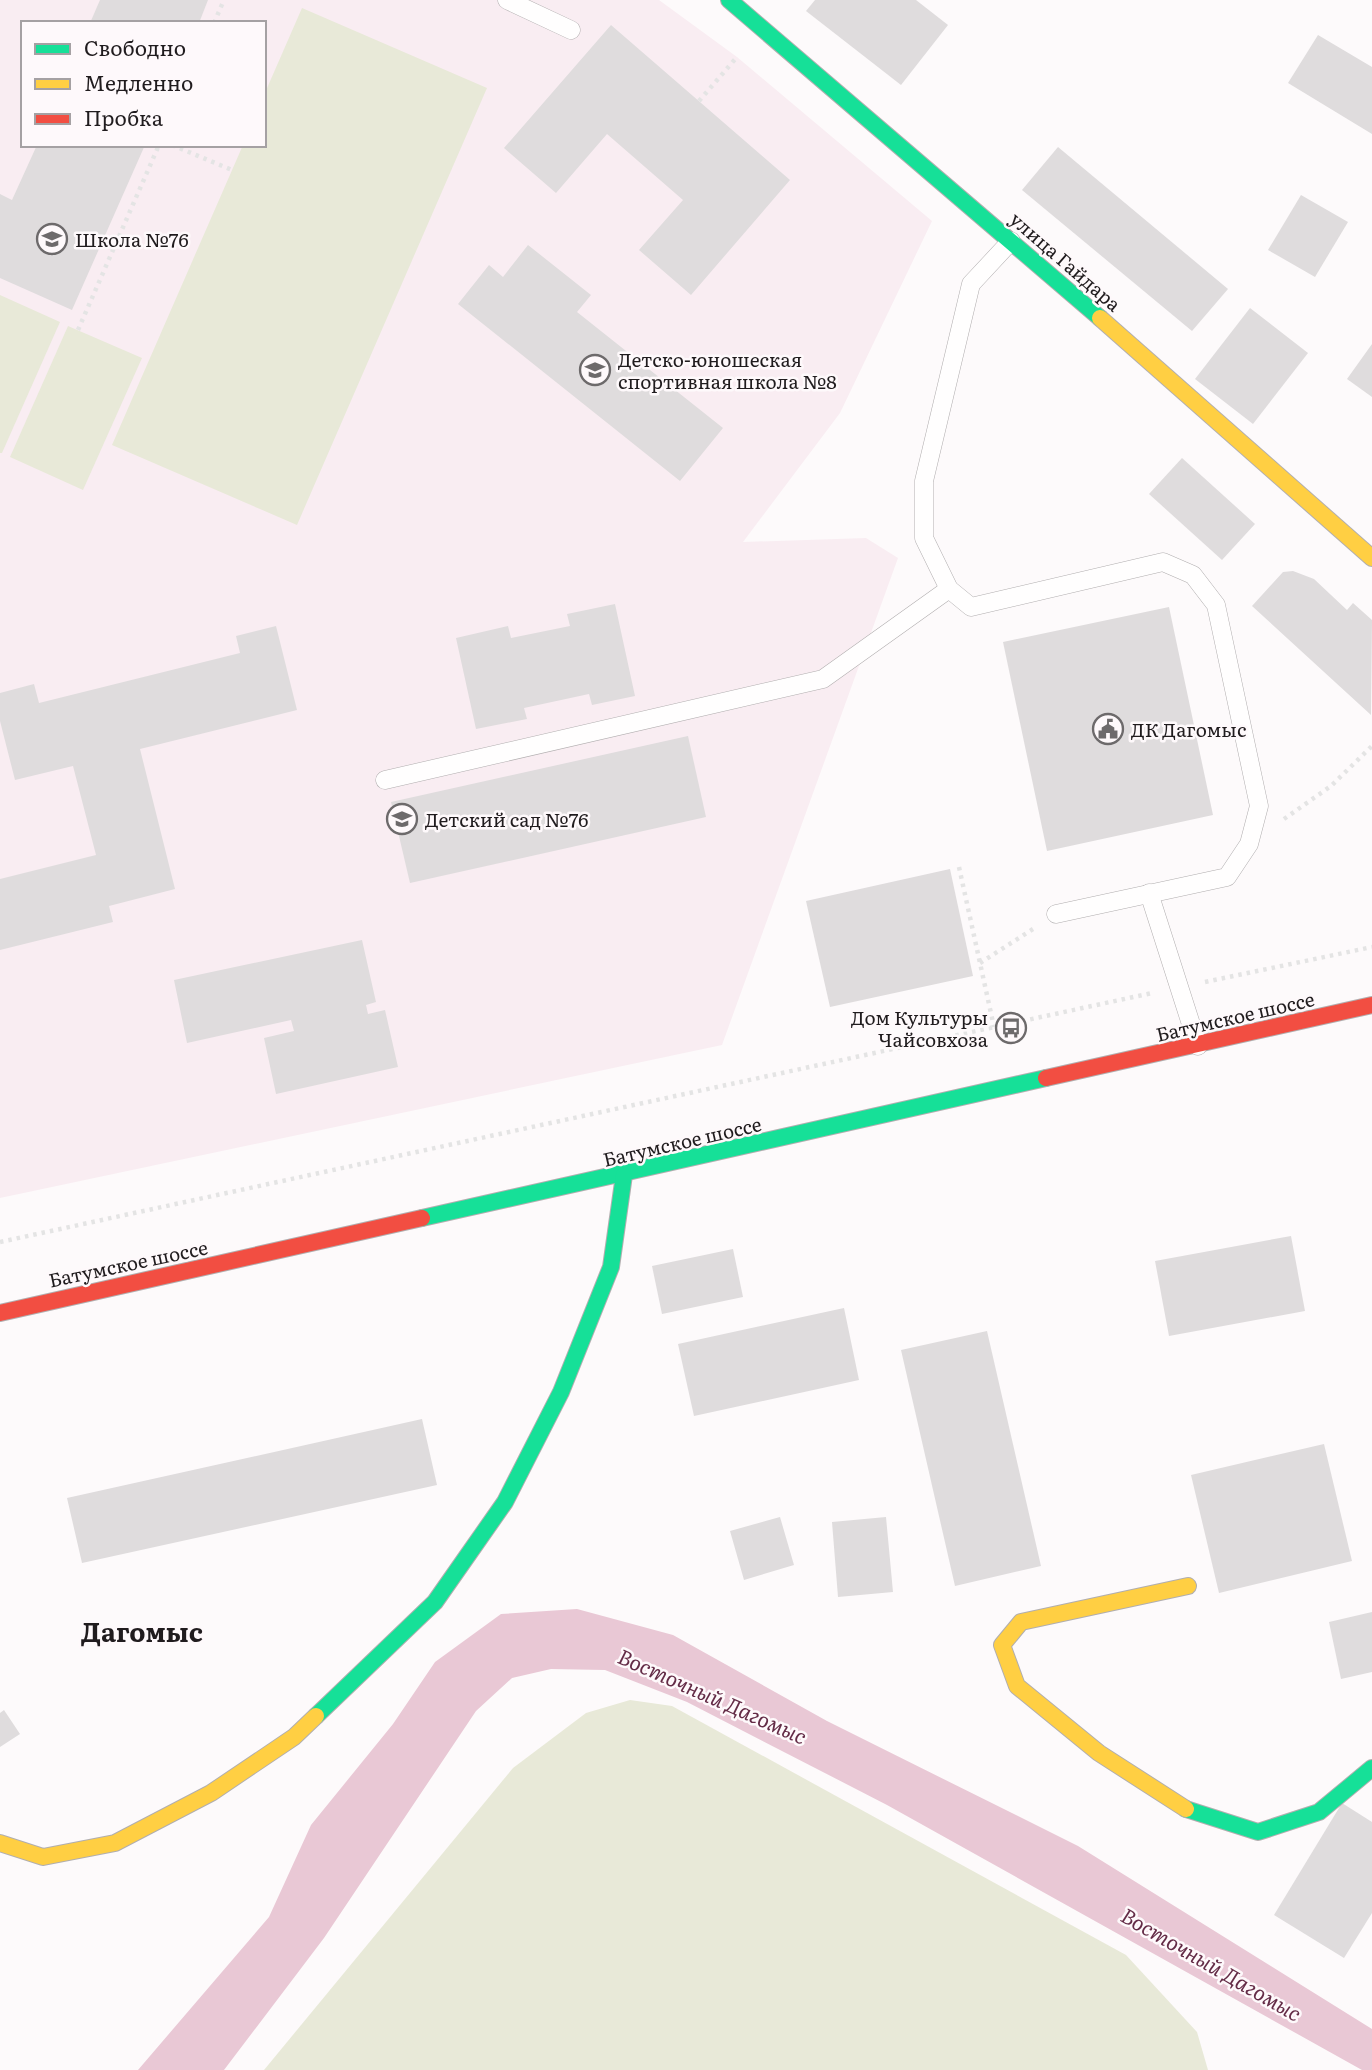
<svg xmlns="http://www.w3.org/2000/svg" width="1372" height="2070" font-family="Literata,serif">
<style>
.built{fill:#f9edf2;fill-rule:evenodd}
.green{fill:#e8e9d8}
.water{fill:#e9c8d5}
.building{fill:#dfdcdd}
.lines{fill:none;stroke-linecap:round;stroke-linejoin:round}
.lane-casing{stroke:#b1aeaf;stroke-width:19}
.fast-casing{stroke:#b1aeaf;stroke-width:18}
.slow-casing{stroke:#b1aeaf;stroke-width:18}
.jam-casing{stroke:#b1aeaf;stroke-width:18}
.path{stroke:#e4e4e4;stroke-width:4.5;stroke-dasharray:3.5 5;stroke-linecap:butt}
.lane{stroke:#fffefe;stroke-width:18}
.fast{stroke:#16e098;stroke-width:16}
.slow{stroke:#ffcf43;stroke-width:16}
.jam{stroke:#f24e42;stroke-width:16}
.labels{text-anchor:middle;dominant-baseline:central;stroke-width:5;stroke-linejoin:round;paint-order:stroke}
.poi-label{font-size:19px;fill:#201c1e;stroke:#fef9fb;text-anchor:start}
.street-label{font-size:19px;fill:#201c1e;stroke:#fef9fb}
.water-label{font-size:21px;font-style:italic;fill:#642c47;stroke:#fef9fb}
.district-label{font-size:26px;font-weight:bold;fill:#201c1e;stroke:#fef9fb}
</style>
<rect width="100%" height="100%" fill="#fdfafb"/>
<path class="built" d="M0 0H659L737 57 932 221 840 413 743 542 866 538 898 558 722 1045 0 1198ZM23 23H264V145H23Z"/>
<g class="green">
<polygon points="302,8 487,88 297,525 112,445 243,145 264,145 264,95"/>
<polygon points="0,295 60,322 2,453 0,453"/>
<polygon points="68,326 142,358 83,490 10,457"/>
<polygon points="630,1700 672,1706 1126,1955 1197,2032 1208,2070 264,2070 513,1768 586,1713"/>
</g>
<polygon class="water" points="577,1609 673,1635 827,1721 1078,1846 1372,2029 1372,2070 1362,2070 887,1805 687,1702 605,1670 551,1669 512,1678 476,1711 324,1938 224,2070 138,2070 269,1917 311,1825 393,1724 435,1662 501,1614"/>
<g class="building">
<polygon points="100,0 208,0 199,23 90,23"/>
<polygon points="815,0 916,0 948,25 901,85 806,11"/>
<polygon points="611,25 790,180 691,295 639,250 683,200 607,134 556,193 504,148"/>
<polygon points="1318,35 1372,67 1372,134 1288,83"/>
<polygon points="37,145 145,145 72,310 0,278 0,194 12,200"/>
<polygon points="1058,147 1228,289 1192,331 1022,190"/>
<polygon points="1301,195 1348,222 1315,277 1268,250"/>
<polygon points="528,245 591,295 577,312 723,428 680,481 458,304 489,265 503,277"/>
<polygon points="1250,308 1308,353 1253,424 1195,379"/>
<polygon points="1372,344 1372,397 1347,379"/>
<polygon points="1182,458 1255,524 1222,560 1149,494"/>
<polygon points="1293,571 1314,579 1347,610 1353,603 1372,620 1371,715 1252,606 1283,572"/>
<polygon points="615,604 635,696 592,705 589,694 524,708 527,719 476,729 456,638 508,626 511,638 570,626 567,614"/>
<polygon points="1169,607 1213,815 1047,851 1003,642"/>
<polygon points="276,626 297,710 140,749 175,889 109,906 113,922 0,950 0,879 96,855 73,766 15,780 0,721 0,693 34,684 39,703 240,653 236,636"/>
<polygon points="688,736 706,817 410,883 391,802"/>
<polygon points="950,869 973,976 830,1007 806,901"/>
<polygon points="362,940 376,1002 366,1005 368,1014 385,1010 398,1067 276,1094 264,1038 294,1031 291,1020 187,1043 174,980"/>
<polygon points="1291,1236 1305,1311 1169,1336 1155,1261"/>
<polygon points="733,1249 743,1297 662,1314 652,1266"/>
<polygon points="844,1308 859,1380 694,1416 678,1344"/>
<polygon points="987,1331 1041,1566 955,1586 901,1350"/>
<polygon points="422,1419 437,1485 82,1563 67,1498"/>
<polygon points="1324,1444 1352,1561 1219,1593 1191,1475"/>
<polygon points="780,1517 794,1565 744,1580 730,1531"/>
<polygon points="886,1517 893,1592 838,1597 832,1522"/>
<polygon points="1372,1612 1372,1672 1341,1679 1329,1622"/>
<polygon points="4,1710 20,1734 0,1747 0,1713"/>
<polygon points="1342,1803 1372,1822 1372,1913 1344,1958 1274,1915"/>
</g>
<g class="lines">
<g class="lane-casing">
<g id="lane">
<polyline points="507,0 571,30"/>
<polyline points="1011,241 971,284 924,481 924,538 949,589 971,607 1163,562 1193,575 1216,605 1259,806 1249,844 1227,877 1056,914"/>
<polyline points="385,780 823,679 949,589"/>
<polyline points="1149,893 1198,1046"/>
</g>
</g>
<g class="fast-casing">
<g id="fast">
<polyline points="729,0 1100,318"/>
<polyline points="422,1218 1046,1078"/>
<polyline points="316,1716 435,1602 505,1502 561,1392 611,1267 624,1175"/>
<polyline points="1186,1809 1258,1832 1319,1812 1372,1768"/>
</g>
</g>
<g class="slow-casing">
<g id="slow">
<polyline points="1100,318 1372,558"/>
<polyline points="1186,1809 1099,1753 1017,1686 1002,1645 1021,1622 1188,1586"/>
<polyline points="0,1843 43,1857 115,1843 211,1793 294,1737 316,1716"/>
</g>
</g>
<g class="jam-casing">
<g id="jam">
<polyline points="1046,1078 1372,1005"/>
<polyline points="0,1313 422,1218"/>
</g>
</g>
<g class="path">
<polyline points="214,23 224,0"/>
<polyline points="699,101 737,57"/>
<polyline points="172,145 232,170"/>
<polyline points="78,330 159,145"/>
<polyline points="1284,819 1331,786 1372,746"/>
<polyline points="959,867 994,1027"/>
<polyline points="980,963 1033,929"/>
<polyline points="1205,982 1372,947"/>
<polyline points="0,1242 1152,993"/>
</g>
<use href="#lane" class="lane"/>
<use href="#fast" class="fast"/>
<use href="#slow" class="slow"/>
<use href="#jam" class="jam"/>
</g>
<defs>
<g id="school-ring" transform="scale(1.575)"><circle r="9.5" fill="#fef9fb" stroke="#6d6a6b" stroke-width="1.5"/><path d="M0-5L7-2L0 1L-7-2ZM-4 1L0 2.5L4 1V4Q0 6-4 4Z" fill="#6d6a6b"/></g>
<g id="civic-ring" transform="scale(1.575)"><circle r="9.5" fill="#fef9fb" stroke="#6d6a6b" stroke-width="1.5"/><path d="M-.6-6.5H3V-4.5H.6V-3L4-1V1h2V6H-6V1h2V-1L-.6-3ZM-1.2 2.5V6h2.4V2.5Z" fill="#6d6a6b"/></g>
<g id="bus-ring" transform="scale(1.575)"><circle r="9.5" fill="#fef9fb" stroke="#6d6a6b" stroke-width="1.5"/><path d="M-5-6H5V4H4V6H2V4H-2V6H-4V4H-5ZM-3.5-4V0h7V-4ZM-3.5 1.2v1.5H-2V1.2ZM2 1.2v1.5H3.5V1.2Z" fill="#6d6a6b"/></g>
</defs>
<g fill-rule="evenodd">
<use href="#school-ring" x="52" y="239"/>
<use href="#school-ring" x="595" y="370"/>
<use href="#civic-ring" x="1108" y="729"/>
<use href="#school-ring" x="402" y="819"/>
<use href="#bus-ring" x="1011" y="1028"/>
</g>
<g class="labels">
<g class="poi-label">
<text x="75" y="239">Школа №76</text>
<text x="618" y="359">Детско-юношеская<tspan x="618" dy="22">спортивная школа №8</tspan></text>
<text x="1131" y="729">ДК Дагомыс</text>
<text x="425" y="819">Детский сад №76</text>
<text x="988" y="1017" text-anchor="end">Дом Культуры<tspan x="988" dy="22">Чайсовхоза</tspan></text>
</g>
<g class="street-label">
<text transform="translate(1066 261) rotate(41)">улица Гайдара</text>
<text transform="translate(1235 1016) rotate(-13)">Батумское шоссе</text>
<text transform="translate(682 1141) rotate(-13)">Батумское шоссе</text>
<text transform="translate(128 1263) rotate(-12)">Батумское шоссе</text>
</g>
<g class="water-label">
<text transform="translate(713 1695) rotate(24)">Восточный Дагомыс</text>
<text transform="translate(1212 1963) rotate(30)">Восточный Дагомыс</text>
</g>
<g class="district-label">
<text x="142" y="1630">Дагомыс</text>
</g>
</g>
<rect x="21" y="21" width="245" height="126" fill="#fef9fb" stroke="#a5a1a3" stroke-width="2"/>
<rect x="35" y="44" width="35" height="10" fill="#16e098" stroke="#a5a1a3" stroke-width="2"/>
<text x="84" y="56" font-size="21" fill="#201c1e">Свободно</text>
<rect x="35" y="79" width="35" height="10" fill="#ffcf43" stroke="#a5a1a3" stroke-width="2"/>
<text x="84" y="91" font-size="21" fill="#201c1e">Медленно</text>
<rect x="35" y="114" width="35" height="10" fill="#f24e42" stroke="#a5a1a3" stroke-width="2"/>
<text x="84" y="126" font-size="21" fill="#201c1e">Пробка</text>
</svg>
